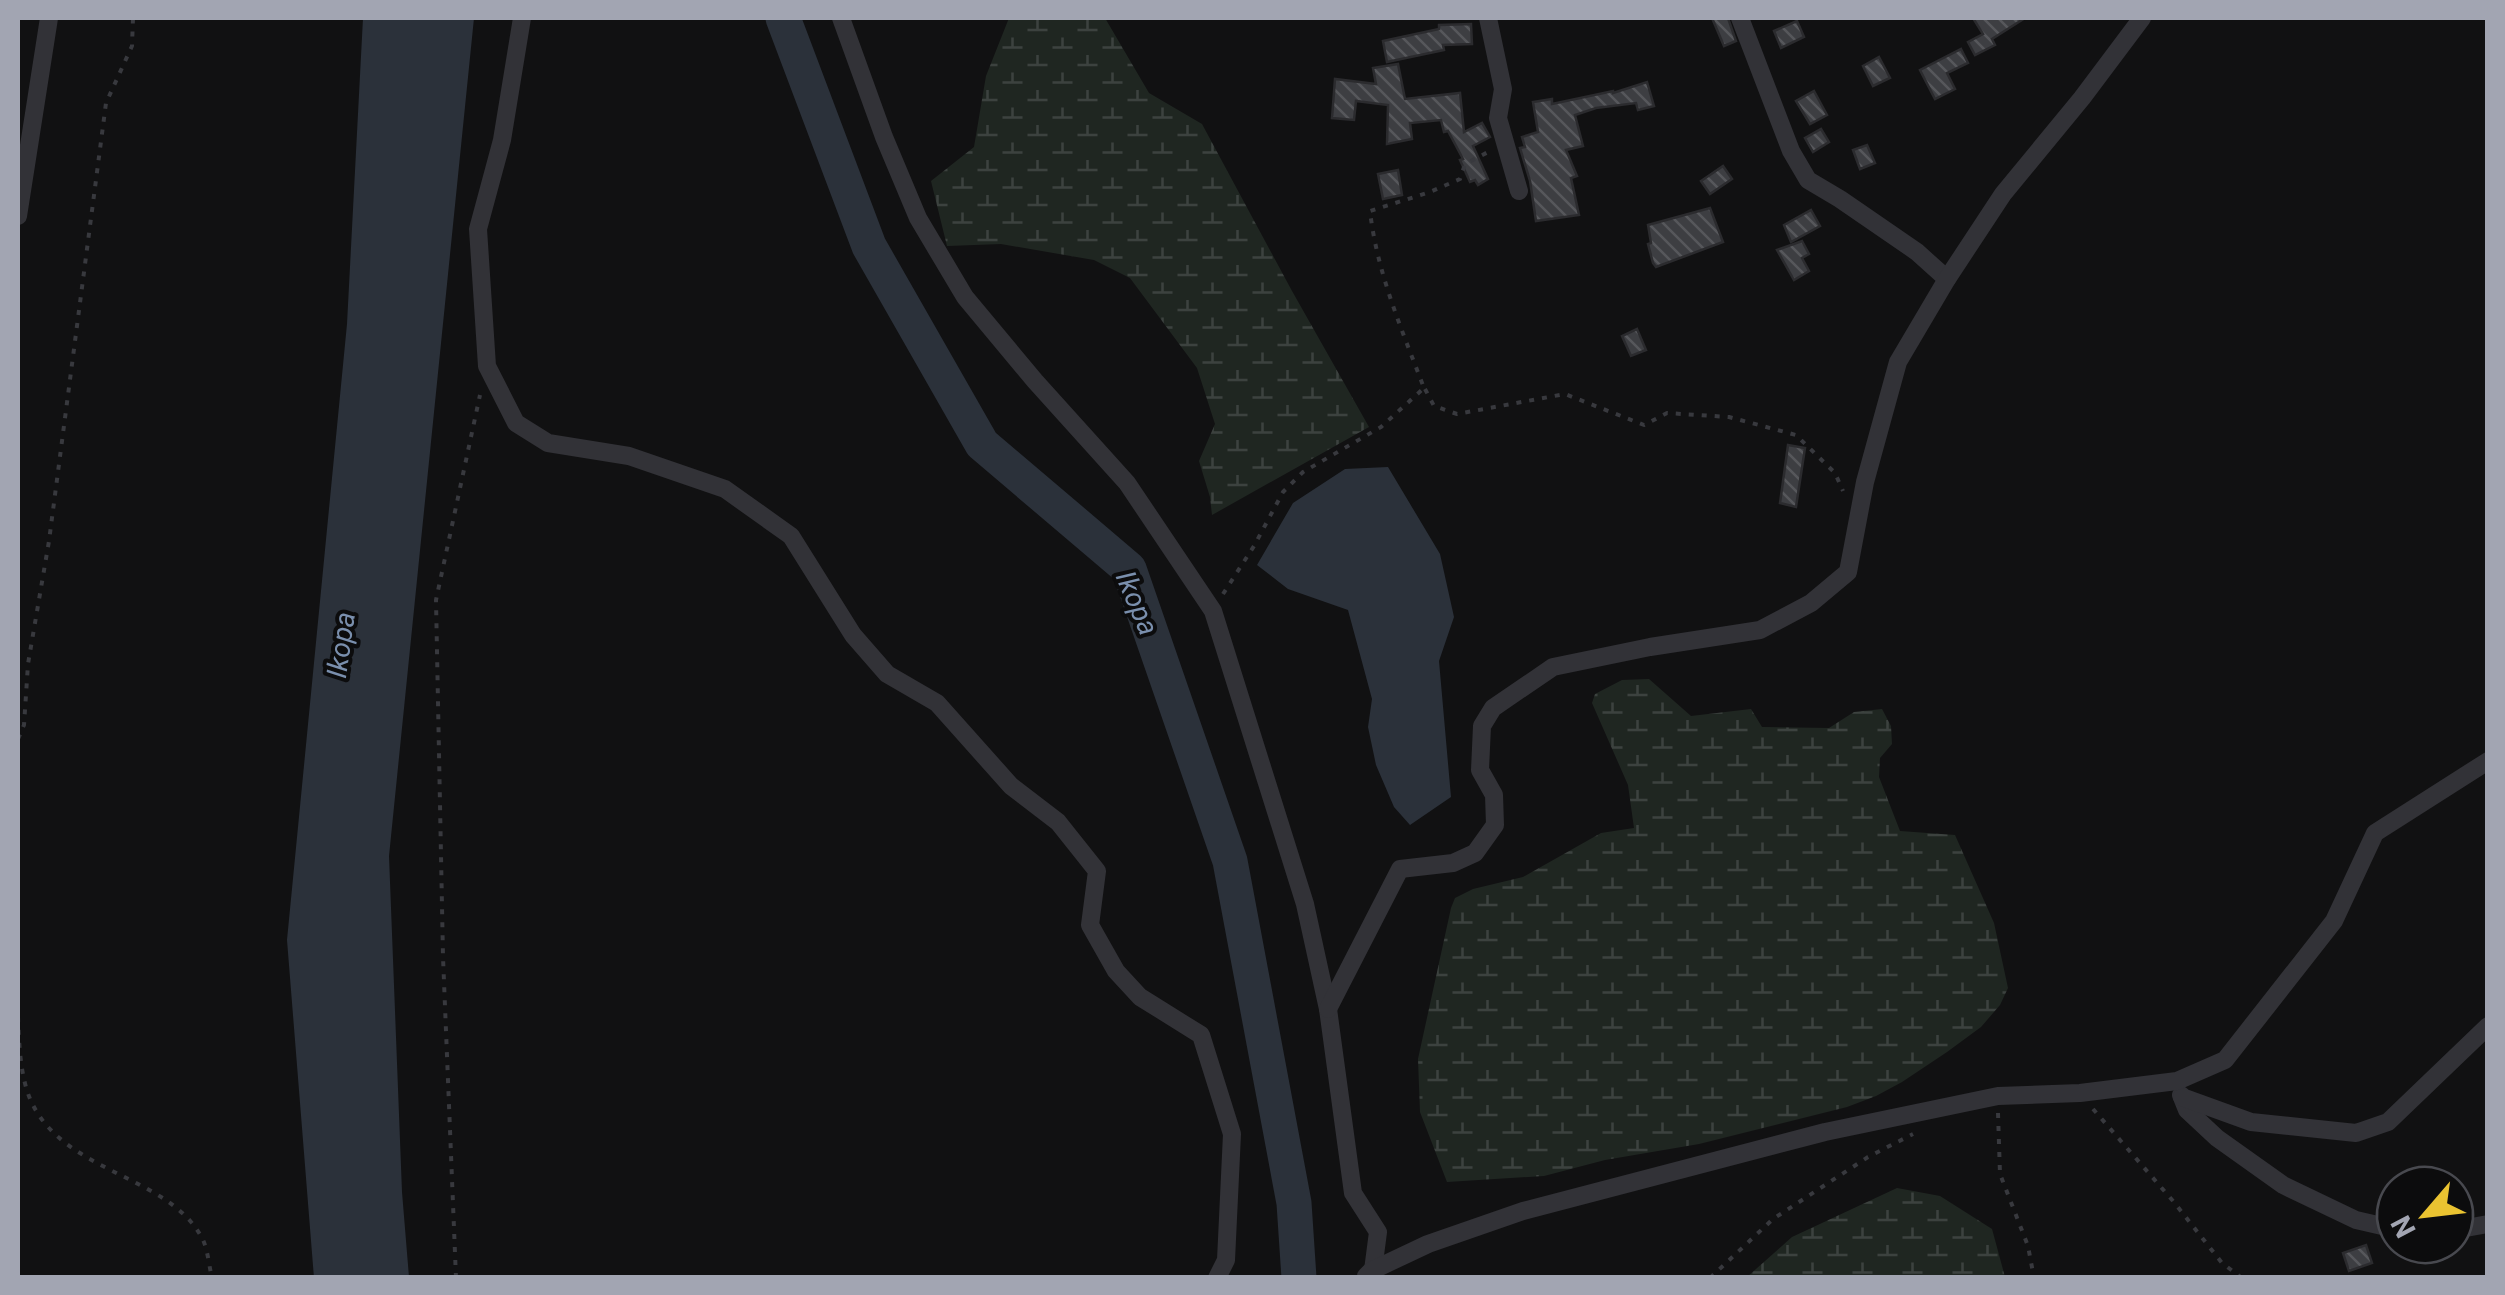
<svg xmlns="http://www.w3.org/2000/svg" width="2505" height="1295" font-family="Roboto,sans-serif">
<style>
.wetland{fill:url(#wetland-marsh)}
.water{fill:#2b313a}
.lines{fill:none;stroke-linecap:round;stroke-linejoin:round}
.river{stroke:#2b313a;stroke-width:35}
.building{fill:url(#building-back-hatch);stroke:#2b2b2e;stroke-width:2.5}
.path{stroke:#38393e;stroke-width:4;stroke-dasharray:5 8;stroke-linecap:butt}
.street{stroke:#323237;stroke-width:18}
.labels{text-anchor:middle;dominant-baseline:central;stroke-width:8;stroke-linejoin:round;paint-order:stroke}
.water-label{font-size:28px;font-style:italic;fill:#7a8fad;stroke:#0c0c0d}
</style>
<defs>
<pattern id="wetland-marsh" width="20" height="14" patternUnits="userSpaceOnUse" patternTransform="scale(2.5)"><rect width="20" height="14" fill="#1f2621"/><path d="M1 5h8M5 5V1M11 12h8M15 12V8" fill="none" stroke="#3c423f"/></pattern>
<pattern id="building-back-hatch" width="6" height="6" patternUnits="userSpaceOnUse" patternTransform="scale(2.5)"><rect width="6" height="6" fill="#3d3e42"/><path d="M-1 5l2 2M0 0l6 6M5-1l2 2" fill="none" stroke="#56575b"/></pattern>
</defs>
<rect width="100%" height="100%" fill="#111112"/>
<g class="wetland">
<polygon points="1009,18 1105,18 1149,93 1202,124 1292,291 1369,427 1212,515 1210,497 1199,461 1215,424 1197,368 1130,278 1094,260 1001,244 947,246 931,181 974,147 986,76"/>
<polygon points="1649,679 1691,716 1751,709 1762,727 1829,728 1854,712 1882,709 1891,726 1892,744 1880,758 1879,777 1900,831 1955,835 1994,923 2008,988 2000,1005 1981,1027 1947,1052 1902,1082 1876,1096 1847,1107 1699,1144 1605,1160 1544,1176 1447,1182 1420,1112 1418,1059 1451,908 1455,898 1473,889 1523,877 1601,833 1634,828 1628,785 1592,703 1595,694 1622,680"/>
<polygon points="1897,1188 1940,1196 1992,1229 2005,1277 1747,1277 1792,1237"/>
</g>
<g class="water">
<polygon points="363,18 474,18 389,856 402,1192 409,1277 314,1278 287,940 347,324"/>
<polygon points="1388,467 1440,554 1454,617 1439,661 1451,797 1410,825 1394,807 1376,765 1368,727 1372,699 1348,610 1288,589 1257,565 1293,503 1345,469"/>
</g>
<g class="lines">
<polyline class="river" points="783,18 869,246 982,444 1129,569 1230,861 1294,1203 1299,1278"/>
</g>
<g class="building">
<polygon points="1712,18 1728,18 1736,41 1724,46"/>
<polygon points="1973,18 2025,18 1992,39 1995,45 1975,55 1968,42 1983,34"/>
<polygon points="1797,21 1804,37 1781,48 1774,31"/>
<polygon points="1471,24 1472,44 1443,45 1444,50 1387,62 1383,41 1439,29 1439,25"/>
<polygon points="1961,49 1968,63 1947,73 1955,89 1935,99 1920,70"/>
<polygon points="1879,57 1890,78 1873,86 1863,66"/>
<polygon points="1398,64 1405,99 1460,93 1464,132 1482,123 1490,137 1473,146 1488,179 1478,185 1475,180 1470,182 1460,160 1463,159 1448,131 1444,132 1441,120 1410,123 1412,139 1387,144 1388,105 1356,101 1354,120 1332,118 1335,79 1376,84 1373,68"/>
<polygon points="1647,82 1654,106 1638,110 1636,103 1596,108 1575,115 1583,146 1566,150 1577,176 1571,178 1579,215 1536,221 1530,181 1520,148 1525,147 1522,137 1538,132 1533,102 1552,99 1552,104 1613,91 1613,93"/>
<polygon points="1814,91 1827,115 1810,124 1796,101"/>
<polygon points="1821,129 1829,142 1813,152 1805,138"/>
<polygon points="1867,145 1875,163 1860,169 1853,150"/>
<polygon points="1723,166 1732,179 1710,194 1701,181"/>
<polygon points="1398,170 1402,195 1383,199 1378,174"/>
<polygon points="1710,208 1723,242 1656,267 1653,263 1648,244 1651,243 1648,225"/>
<polygon points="1811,210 1820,226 1791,242 1784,225"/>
<polygon points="1802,241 1809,254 1802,258 1809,271 1794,280 1777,250"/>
<polygon points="1637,329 1646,350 1631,356 1622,336"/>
<polygon points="1788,445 1805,448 1796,507 1780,503"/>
<polygon points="2366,1245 2372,1263 2349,1271 2343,1253"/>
</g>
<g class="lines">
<g class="path">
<polyline points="1425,389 1434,406 1457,414 1565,394 1644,425 1667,413 1729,417 1796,435 1835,473 1843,491"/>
<path d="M1223 594 1254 546 1283 492 1303 472 1381 427 1424 388C1402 330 1377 273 1370 211L1430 192 1460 179 1465 164 1490 151"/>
<polyline points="18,739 24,725 28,664 49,541 106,103 132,46 133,18"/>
<path d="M18 1017C19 1042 20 1077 31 1101 64 1174 171 1175 203 1240 208 1251 209 1266 212 1278"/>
<polyline points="2093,1109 2173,1201 2222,1263 2242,1278"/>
<polyline points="1998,1113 2000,1174 2028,1246 2034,1278"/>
<polyline points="456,1278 443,957 436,600 480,395"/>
<polyline points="1710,1278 1773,1219 1868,1157 1913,1134"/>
</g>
<g class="street">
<polyline points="522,18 502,140 478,229 487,366 516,423 548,443 629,456 725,489 791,536 853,635 887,674 937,703 1011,786 1058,822 1097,871 1090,925 1116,971 1140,997 1201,1035 1232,1134 1226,1260 1217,1278"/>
<polyline points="841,18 884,137 918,218 965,297 1035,381 1127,483 1213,611 1305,904 1328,1009 1353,1193 1378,1232 1372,1278"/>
<polyline points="1488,18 1503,89 1498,118 1519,191"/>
<polyline points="1740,18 1791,151 1808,180 1840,199 1917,252 1947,279"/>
<polyline points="18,216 49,18"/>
<polyline points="1328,1009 1400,869 1453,863 1475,853 1495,825 1494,795 1480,770 1482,726 1493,708 1553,667 1650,647 1760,630 1811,603 1848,572 1865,482 1898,362 1947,279 2003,194 2082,98 2142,18"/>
<polyline points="2181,1095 2187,1110 2217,1138 2283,1185 2356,1220 2395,1229"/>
<polyline points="2182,1097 2251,1122 2356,1133 2388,1122 2488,1026"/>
<polyline points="2455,1230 2488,1224"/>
<polyline points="1366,1276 1371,1271 1428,1244 1523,1211 1825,1132 1998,1096 2080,1093 2177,1081 2225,1060 2334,921 2375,833 2488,761"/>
</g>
</g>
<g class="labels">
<g class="water-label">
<text transform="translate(1137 603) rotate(67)">Ikopa</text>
<text transform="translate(341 645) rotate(-82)">Ikopa</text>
</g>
</g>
<rect width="2505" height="1295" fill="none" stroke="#a2a5b2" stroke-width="40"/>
<g transform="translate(2425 1215) rotate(242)"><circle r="48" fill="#0c0c0d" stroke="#48494f" stroke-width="2.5"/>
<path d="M0-8L18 38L0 25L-18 38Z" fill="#eac331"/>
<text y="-15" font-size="28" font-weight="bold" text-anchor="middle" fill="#a2a5b2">N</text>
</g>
</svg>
